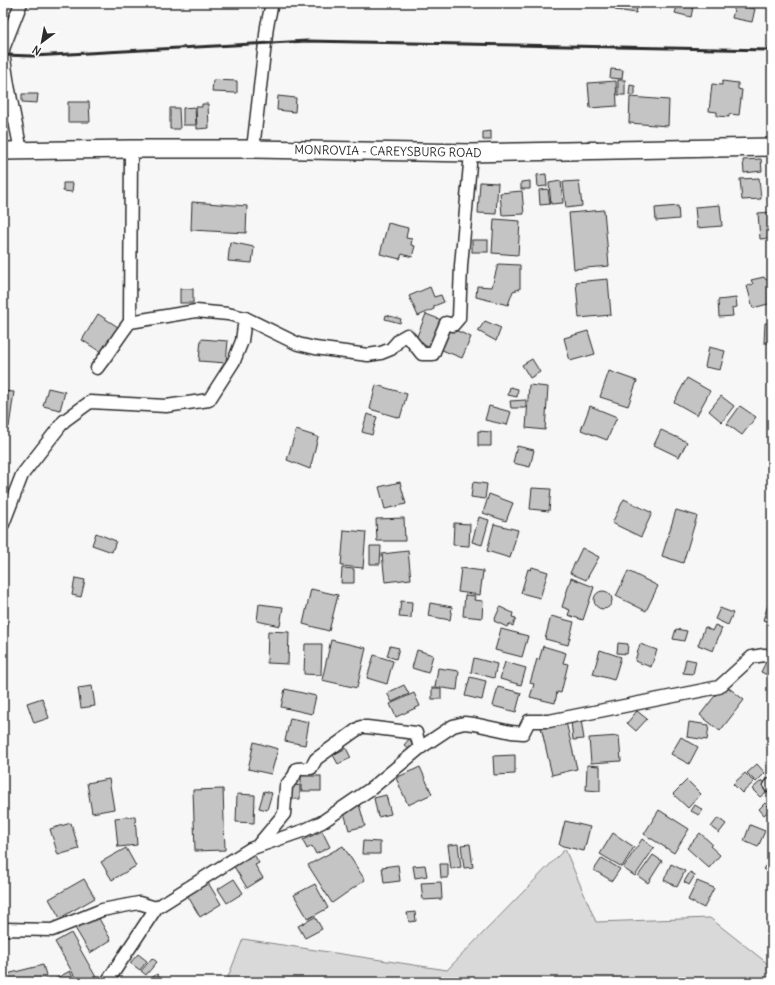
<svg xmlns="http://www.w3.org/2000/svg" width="775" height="985" font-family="Delius,sans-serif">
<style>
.green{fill:#d9d9d9;stroke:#828282}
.building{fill:#c4c4c4;stroke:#2b2b2b}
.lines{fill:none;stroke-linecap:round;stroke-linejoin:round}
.minor-casing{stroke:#2b2b2b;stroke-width:15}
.secondary-casing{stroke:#2b2b2b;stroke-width:20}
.minor{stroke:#fff;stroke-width:12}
.secondary{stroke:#fff;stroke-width:17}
.rail{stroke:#2b2b2b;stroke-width:3}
.labels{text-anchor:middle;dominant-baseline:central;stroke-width:4;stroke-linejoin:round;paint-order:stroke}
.street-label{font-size:12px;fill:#2b2b2b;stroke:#fff}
</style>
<rect width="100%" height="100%" fill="#f7f7f7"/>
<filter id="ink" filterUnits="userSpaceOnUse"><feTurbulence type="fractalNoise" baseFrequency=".025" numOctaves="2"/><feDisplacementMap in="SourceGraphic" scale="8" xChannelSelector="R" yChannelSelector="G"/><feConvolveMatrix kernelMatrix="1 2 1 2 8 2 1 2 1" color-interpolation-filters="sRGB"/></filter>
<g filter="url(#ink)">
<polygon class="green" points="565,849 596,922 710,918 772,967 772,982 226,982 243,939 447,970"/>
<g class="building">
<polygon points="616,3 638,3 636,13 615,10"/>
<polygon points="678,4 693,7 691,17 675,13"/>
<polygon points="735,5 755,9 752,22 732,18"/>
<polygon points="611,69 623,70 622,79 610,78"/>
<polygon points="213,80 237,81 237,93 212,92"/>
<rect x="618" y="80" width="7" height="15"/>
<polygon points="616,81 617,106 590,108 588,83"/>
<polygon points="722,81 738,83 738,89 742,90 739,115 729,114 729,117 717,116 717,112 709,111 712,84 722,85"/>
<polygon points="630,85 635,86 635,95 629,95"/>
<polygon points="22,94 38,94 37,103 22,102"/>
<polygon points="278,96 296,98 295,112 277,110"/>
<polygon points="630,97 669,100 668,126 629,123"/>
<polygon points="68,102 89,102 90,122 68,122"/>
<polygon points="202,104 208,104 209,128 197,129 196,107 202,107"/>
<polygon points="195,107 196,125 183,125 183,108"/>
<polygon points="170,108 179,108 180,129 170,129"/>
<polygon points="491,131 491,140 483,140 483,132"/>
<polygon points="761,159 762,171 744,173 743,160"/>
<polygon points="546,174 547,186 538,187 537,175"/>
<polygon points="759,178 761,199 742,200 740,179"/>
<polygon points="530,181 530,189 521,189 521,182"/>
<polygon points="561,181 563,203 551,204 549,183"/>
<polygon points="579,181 582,206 566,208 563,182"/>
<polygon points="480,182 498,183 496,214 478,213"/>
<polygon points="63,183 73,183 72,192 63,191"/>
<polygon points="548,189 550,204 540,205 539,190"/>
<polygon points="522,191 524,214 502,215 500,193"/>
<polygon points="192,202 247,206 246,233 191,230"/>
<polygon points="720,205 722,226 697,228 695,207"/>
<polygon points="678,206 679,219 656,221 655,208"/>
<polygon points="604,210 609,266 574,269 569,213"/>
<polygon points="772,212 772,238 760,239 758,213"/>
<polygon points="494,219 520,221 518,255 492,253"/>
<polygon points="388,223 408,228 406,238 412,239 411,245 415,246 412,257 402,254 400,259 380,254"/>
<rect x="472" y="240" width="16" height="12"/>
<polygon points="230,242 254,247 252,263 228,261"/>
<polygon points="498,264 520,265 520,289 513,291 508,305 476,297 477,286 492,287"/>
<polygon points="764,277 766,280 772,278 772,303 753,308 747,286 753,284 751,280"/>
<polygon points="608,279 611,315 579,318 576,282"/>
<polygon points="430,287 434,297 441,295 444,302 434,306 434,309 418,316 409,296"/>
<rect x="180" y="289" width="13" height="14"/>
<polygon points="736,298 737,307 732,308 733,316 719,317 718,300"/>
<polygon points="98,314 118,327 102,353 82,340"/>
<polygon points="426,314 444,321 433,349 415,341"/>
<polygon points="386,315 401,319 400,323 385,319"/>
<polygon points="485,321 501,328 496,341 478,331"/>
<polygon points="765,323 772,323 772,343 764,343"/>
<polygon points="446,326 471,337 462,358 437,348"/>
<polygon points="588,331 595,354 570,361 564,338"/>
<polygon points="201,339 228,341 226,363 199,361"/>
<polygon points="709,347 725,351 720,370 705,367"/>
<polygon points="532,359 540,372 530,378 522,365"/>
<polygon points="609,371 637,381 628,406 600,397"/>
<polygon points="687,378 710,391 697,415 674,402"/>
<polygon points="376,385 407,394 400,418 370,409"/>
<polygon points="529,385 548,387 545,430 526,428"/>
<polygon points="510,387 518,389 517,397 508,395"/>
<polygon points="48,388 65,392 60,410 43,406"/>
<polygon points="3,391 14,392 9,427 3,427"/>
<polygon points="721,396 734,406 722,422 709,411"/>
<polygon points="526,400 526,408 511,408 510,401"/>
<polygon points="489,406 511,412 507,425 485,420"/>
<polygon points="590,406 617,417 607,440 581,430"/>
<polygon points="740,406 756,417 742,435 727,424"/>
<polygon points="367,414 377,417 372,435 362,432"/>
<polygon points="296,430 318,437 310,469 287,460"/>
<polygon points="661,430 687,442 679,457 654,445"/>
<polygon points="478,431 491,432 491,446 478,446"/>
<polygon points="517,446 534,450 530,467 513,463"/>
<polygon points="400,482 406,504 385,509 379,487"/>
<polygon points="473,482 487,484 485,499 471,497"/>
<polygon points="532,488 551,489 549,511 530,509"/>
<polygon points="489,494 513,503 506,521 483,513"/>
<polygon points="624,499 652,513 641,537 612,523"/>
<polygon points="676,510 697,516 683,563 662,556"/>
<polygon points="479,517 489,520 482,545 472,542"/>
<polygon points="404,518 405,541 377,541 376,519"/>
<polygon points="454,523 470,524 469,546 453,545"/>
<polygon points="494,524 518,530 510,558 487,551"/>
<polygon points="344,530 366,532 363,568 341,566"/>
<polygon points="96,533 116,541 112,552 92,545"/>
<polygon points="370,546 381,546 380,564 370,564"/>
<polygon points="582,548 599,557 586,580 570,573"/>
<polygon points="408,551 411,579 385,582 382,554"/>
<polygon points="532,567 548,572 540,598 521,593 528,569 531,570"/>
<polygon points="342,568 354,569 354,583 341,583"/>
<polygon points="461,568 483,571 480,595 458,592"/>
<polygon points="628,571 658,586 646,611 616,596"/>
<polygon points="75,578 85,580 81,597 72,595"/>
<polygon points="571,578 594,587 583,620 568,615 570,610 562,607"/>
<polygon points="311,589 338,595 329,631 303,624"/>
<circle cx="603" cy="600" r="9"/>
<polygon points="465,595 475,596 474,600 483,601 482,618 463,616"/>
<polygon points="401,601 412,602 411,618 399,617"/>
<polygon points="430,603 452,607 450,620 428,616"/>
<polygon points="259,604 283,607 280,626 257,621"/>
<polygon points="768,605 772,606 772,623 763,620"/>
<polygon points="500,607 513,613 512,617 516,618 513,626 509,624 507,627 494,621"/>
<polygon points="720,608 733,613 728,625 715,619"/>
<polygon points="551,616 574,622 568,645 545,639"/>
<polygon points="3,622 8,623 5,640 3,639"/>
<polygon points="715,625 722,628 713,651 698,645 705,627 712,631"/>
<polygon points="501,629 528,636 522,657 495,650"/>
<polygon points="676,629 687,631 684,641 673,639"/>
<polygon points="268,631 289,632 288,664 267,663"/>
<polygon points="331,640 366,648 357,688 322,680"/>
<polygon points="618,643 628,644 627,654 617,653"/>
<polygon points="305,644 322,644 321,675 304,674"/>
<polygon points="640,644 657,650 651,667 635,661"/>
<polygon points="390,646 399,648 396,659 387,656"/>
<polygon points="543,646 566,653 563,663 568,664 561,693 557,692 555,703 530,697 534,684 530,683 537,659 539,660"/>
<polygon points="417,650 433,655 428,673 412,668"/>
<polygon points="600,650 621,657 614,680 593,674"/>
<polygon points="374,655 393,661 387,684 367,678"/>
<polygon points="474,658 497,664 494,678 471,672"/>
<polygon points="768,658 772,660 772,677 761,672"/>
<polygon points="686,659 696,661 693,674 683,673"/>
<polygon points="505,662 526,668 521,685 500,679"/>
<polygon points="438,668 459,671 457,690 435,687"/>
<polygon points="470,677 486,681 482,700 465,696"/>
<polygon points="724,684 744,700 720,731 700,715"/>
<polygon points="404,685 409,694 392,702 387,693"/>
<polygon points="92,686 95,706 81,708 78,688"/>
<polygon points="498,687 521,693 516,712 493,706"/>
<rect x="432" y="688" width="9" height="11"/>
<polygon points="285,689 316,696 312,714 281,707"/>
<polygon points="414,693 420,706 396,717 390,704"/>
<polygon points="42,698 49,718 34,723 27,703"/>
<polygon points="637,711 647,719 636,731 627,723"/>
<polygon points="290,718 309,722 305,745 285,741"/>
<polygon points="581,720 584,739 573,740 571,721"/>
<polygon points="566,722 577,769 552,775 541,727"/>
<polygon points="689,722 709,725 707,740 687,737"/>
<polygon points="619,736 621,761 591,763 589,738"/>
<polygon points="411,737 418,743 411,751 404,745"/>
<polygon points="681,737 698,747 689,764 671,754"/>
<polygon points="254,742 278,749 271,774 248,769"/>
<polygon points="346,748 351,758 338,764 333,755"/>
<polygon points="515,755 515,774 494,775 493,756"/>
<polygon points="757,764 765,773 756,782 747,773"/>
<polygon points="587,765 600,766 600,791 586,790"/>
<polygon points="420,767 432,794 408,805 396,778"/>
<polygon points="745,773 754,782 742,793 733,784"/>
<rect x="301" y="776" width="20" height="15"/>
<polygon points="109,779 114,809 92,813 87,783"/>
<polygon points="687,780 701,794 688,808 673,794"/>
<polygon points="762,780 770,789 760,797 752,789"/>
<polygon points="300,785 300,799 291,799 291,786"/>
<polygon points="223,789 225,850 195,851 193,790"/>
<polygon points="264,791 272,793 267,810 259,808"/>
<polygon points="237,794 255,795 254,823 236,822"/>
<polygon points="386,795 391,814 378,817 374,798"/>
<polygon points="765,803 771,809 764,815 759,809"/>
<polygon points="359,804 365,826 349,830 343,809"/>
<polygon points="695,805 703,810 699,815 691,811"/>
<polygon points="659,810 689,829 674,853 644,834"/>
<polygon points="135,816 137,845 118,847 115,818"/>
<polygon points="718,818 726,824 719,833 711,827"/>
<polygon points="565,821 590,827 584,851 559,845"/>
<polygon points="71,823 79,849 58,855 50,829"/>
<polygon points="750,825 765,831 758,847 744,841"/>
<polygon points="322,831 330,847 316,854 312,846 307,849 303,840"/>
<polygon points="613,833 634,847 622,867 600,854"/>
<polygon points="700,833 712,844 710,846 720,855 709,868 687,848"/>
<polygon points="642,839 654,848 635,876 623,868"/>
<polygon points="363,841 380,842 380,854 362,854"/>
<polygon points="458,844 461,867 451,869 448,845"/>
<polygon points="470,844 473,867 464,868 461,845"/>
<polygon points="343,846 365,880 332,903 308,865"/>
<polygon points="126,848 136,866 112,880 101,862"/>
<polygon points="252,851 259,863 255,865 263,878 247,888 232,863"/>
<polygon points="653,855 662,861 648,883 638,876"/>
<polygon points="772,857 772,875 763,869"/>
<polygon points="602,858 620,869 612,881 594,870"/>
<polygon points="440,864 448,864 448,878 441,878"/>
<polygon points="671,864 685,871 677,887 664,880"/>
<polygon points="398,865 400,881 384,883 382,867"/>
<polygon points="425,865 427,876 415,878 413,866"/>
<polygon points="690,872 695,875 689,885 684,882"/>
<polygon points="84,879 95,898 60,918 49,899"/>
<polygon points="234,879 243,893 227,903 218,889"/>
<polygon points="207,881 221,904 200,917 186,893"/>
<polygon points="697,881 714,888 704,908 688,900"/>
<polygon points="441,882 442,899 423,900 421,883"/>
<polygon points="315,884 328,908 308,919 294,895"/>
<polygon points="415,912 416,921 409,922 407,913"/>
<polygon points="97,915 111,940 90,953 75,928"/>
<polygon points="315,917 322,929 305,938 298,926"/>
<polygon points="772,919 772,935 766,922"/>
<polygon points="71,933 97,979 91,982 78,982 55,942"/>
<polygon points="138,954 147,961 140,970 130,963"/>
<polygon points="152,958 157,962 146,975 141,971"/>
<polygon points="43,965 48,982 3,982 3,975"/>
<polygon points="70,971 75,982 57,982 55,979"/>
<polygon points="157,974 163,982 146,982"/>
</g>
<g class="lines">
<g class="minor-casing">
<g id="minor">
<polyline points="3,49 21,3"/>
<polyline points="3,52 8,85 21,151"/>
<polyline points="253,149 267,26 272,3"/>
<polyline points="130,322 131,149"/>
<path d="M97 368C109 353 118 337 130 322L196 311 228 314 245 318 298 344 315 348 368 355 381 353 391 349 400 339 407 335 422 354H433L446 323 453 325 459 318 461 266 471 153"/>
<polyline points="3,524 22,475 64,421 90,402 166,406 209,400 234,361 242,341 245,318"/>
<polyline points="770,786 772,784"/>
<polyline points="259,844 284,814 286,786 294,776 297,769 311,768 316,759 355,731 361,727 367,727 416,733 420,748"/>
<polyline points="3,929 52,930 102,910 139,903 156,908"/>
<polyline points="107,982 156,908 250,849 305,830 322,822 372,788 420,748 453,726 464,723 474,724 511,732 523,733 529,721 549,721 719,687 752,657 764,655 772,656"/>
</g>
</g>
<g class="secondary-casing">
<polyline id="secondary" points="3,151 131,149 253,149 471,153 772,147"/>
</g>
<use href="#minor" class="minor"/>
<use href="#secondary" class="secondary"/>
<polyline class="rail" points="3,55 33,56 307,41 772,50"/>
</g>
</g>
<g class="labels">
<g class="street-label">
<text transform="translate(388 151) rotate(1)">MONROVIA - CAREYSBURG ROAD</text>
</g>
</g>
<rect width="775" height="985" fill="none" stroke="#fff" stroke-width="16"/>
<rect x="8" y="8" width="759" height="969" fill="none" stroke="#2b2b2b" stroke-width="1.5" filter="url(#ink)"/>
<g transform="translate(42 42) rotate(212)" stroke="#ffffff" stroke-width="3" paint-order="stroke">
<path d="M0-3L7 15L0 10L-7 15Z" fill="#2b2b2b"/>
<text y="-6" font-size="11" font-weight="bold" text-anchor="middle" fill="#2b2b2b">N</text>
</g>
</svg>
